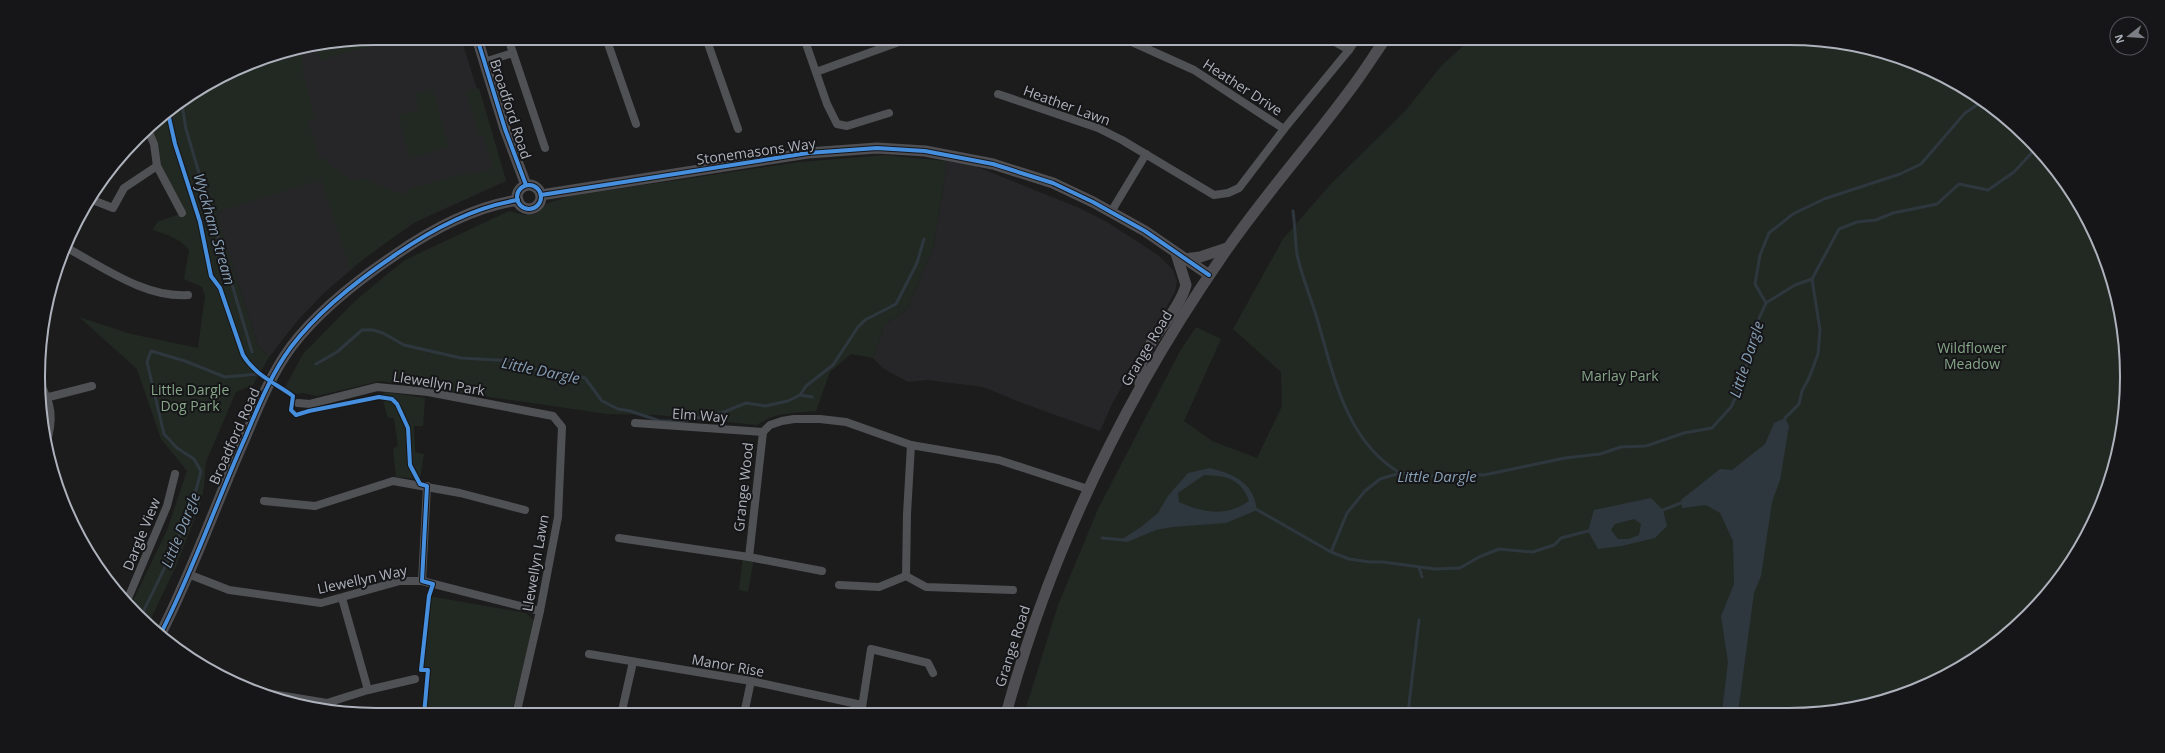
<svg xmlns="http://www.w3.org/2000/svg" width="2165" height="753" font-family="'Open Sans',sans-serif">
<style>
.built{fill:#262628}
.green{fill:#222923}
.water{fill:#2f373e;fill-rule:evenodd}
.lines{fill:none;stroke-linecap:round;stroke-linejoin:round}
.stream{stroke:#2f373e;stroke-width:3}
.street{stroke:#505155;stroke-width:8}
.secondary{stroke:#4f4f53;stroke-width:11}
.cycleway-casing{stroke:#161618;stroke-width:6}
.cycleway{stroke:#468fdf;stroke-width:4}
.labels{text-anchor:middle;dominant-baseline:central;stroke-width:4;stroke-linejoin:round;paint-order:stroke}
.street-label{font-size:14px;fill:#aeb2bc;stroke:#161618}
.park-label{font-size:14px;fill:#86a688;stroke:#161618}
.water-label{font-size:15px;font-style:italic;fill:#879fb5;stroke:#161618}
.rim{fill:none;stroke:#aeb2bc;stroke-width:2}
</style>
<rect width="100%" height="100%" fill="#1c1c1c"/>
<g class="built">
<polygon points="377,38 461,38 506,181 416,222 373,251 325,292 298,320 269,357 258,346 192,137 247,64 311,44"/>
<polygon points="946,161 975,166 1077,207 1107,222 1158,255 1173,270 1177,281 1175,292 1112,404 1100,431 1022,403 983,387 927,380 908,382 884,369 873,358 885,325 907,309 933,248 945,177"/>
</g>
<g class="green">
<polygon points="376,38 400,38 320,60 316,44"/>
<polygon points="1472,38 1788,38 1876,49 1938,73 1994,108 2043,153 2082,207 2109,267 2124,332 2126,398 2116,464 2082,546 2012,631 1938,680 1832,712 1024,714 1058,605 1098,509 1179,353 1196,327 1221,339 1184,421 1212,441 1257,458 1282,406 1281,372 1233,329 1283,239 1330,185 1406,110 1442,65"/>
<path d="M299 48 304 66 302 70 315 118 308 121 320 160 327 158 328 164 353 181 365 178 395 192 399 191 400 194 409 192 408 189 469 172 470 175 493 168 483 135 479 136 466 91 479 88 506 180 416 221 350 269 321 180 216 212 258 346 269 357 253 385 236 392 206 462 204 487 200 505 176 566 148 625 130 607 168 528 187 471 161 439 137 369 79 317 131 334 198 348 205 296 202 287 184 279 189 250C180 238 167 235 153 230L157 222 180 214 167 189 147 128 153 122 247 64Z"/>
<polygon points="433,89 449,147 410,158 398,116 419,110 415,94"/>
<path d="M885 155 946 161 945 177 933 248 907 309 885 325 873 358 851 354 830 372 816 411C795 413 775 412 757 425L657 415 607 414 380 381 317 396 304 393 296 394 284 389 303 354 354 302 385 276 405 260 509 211 524 215 535 214 548 203 570 196 800 162Z"/>
<polygon points="386,392 425,398 423,426 414,426 415,452 424,454 420,479 396,477 393,449 398,446 394,418 388,418 381,394"/>
<polygon points="743,556 754,558 748,592 739,590"/>
<polygon points="429,596 526,613 535,622 511,715 424,715 428,670 421,670"/>
</g>
<g class="water">
<polygon points="1785,418 1789,426 1780,480 1772,502 1761,576 1754,593 1738,712 1722,712 1728,662 1721,616 1734,584 1733,541 1720,513 1706,505 1682,508 1681,500 1720,469 1732,470 1765,444 1774,423"/>
<path d="M1210 468C1234 474 1254 483 1257 510L1226 523 1172 527 1156 530 1127 542 1121 540 1141 527 1158 513 1168 496 1188 473ZM1204 475C1226 476 1241 478 1249 501 1227 517 1203 513 1179 502L1178 493Z"/>
<path d="M1651 498 1663 510 1667 526 1655 538 1621 546 1598 549 1588 531 1594 510ZM1634 519 1641 524 1639 535 1629 539H1618L1611 530 1615 524Z"/>
</g>
<g class="lines">
<g class="stream">
<polyline points="182,104 186,129 252,352"/>
<path d="M1293 211C1295 225 1295 240 1297 254 1301 275 1310 295 1316 315 1333 372 1345 441 1400 473"/>
<polyline points="1766,303 1755,284 1760,255 1769,233 1793,214 1824,199 1900,174 1921,164 1965,113 1983,101"/>
<polyline points="316,364 337,352 362,330 373,330 383,333 404,345 461,358 515,361 532,369 563,372 585,378 602,401 618,409 630,411 660,421 684,421 724,412 746,403 765,406 788,401 800,395 812,397"/>
<polyline points="800,395 806,386 833,365 858,327 865,320 896,304 917,263 924,239"/>
<polyline points="1785,418 1799,404 1802,391 1809,378 1818,354 1820,330 1812,279"/>
<polyline points="1254,508 1331,552 1347,513 1365,491 1380,479 1400,473 1429,476 1459,474 1484,475 1565,458 1600,454 1621,447 1646,446 1684,433 1712,428 1731,407 1741,386 1757,323 1766,303 1795,285 1812,279 1839,229 1857,222 1876,220 1893,213 1937,204 1959,184 1988,190 2014,172 2037,147"/>
<polyline points="1663,510 1681,503"/>
<polyline points="1102,538 1124,540"/>
<polyline points="1331,552 1349,559 1370,562 1383,562 1435,569 1460,568 1479,557 1499,549 1533,552 1554,545 1561,538 1588,531"/>
<polyline points="1419,567 1422,577"/>
<path d="M140 618C163 571 189 523 201 471L194 459 177 448 164 434 147 362 151 351 185 361 225 377 258 374"/>
<polyline points="1408,713 1419,620"/>
</g>
<g class="street">
<polyline points="508,38 545,148"/>
<polyline points="606,38 636,124"/>
<polyline points="706,38 738,129"/>
<polyline points="804,38 827,104 837,124 847,126 889,113"/>
<polyline points="1123,38 1194,70 1284,129"/>
<polyline points="1328,38 1349,50"/>
<polyline points="484,62 513,53"/>
<polyline points="816,72 910,38"/>
<polyline points="998,94 1098,128 1122,140 1214,195 1228,193 1239,188 1284,129 1349,50 1357,38"/>
<polyline points="147,128 154,144 157,166 182,213"/>
<polyline points="90,199 113,208 124,188 157,166"/>
<polyline points="1111,212 1146,154"/>
<path d="M67 248C103 267 145 298 188 295"/>
<path d="M39 382C52 403 54 420 46 444"/>
<polyline points="49,397 92,386"/>
<polyline points="298,403 310,404 377,387 428,392 553,416 562,427 558,517 540,611 516,715"/>
<polyline points="635,423 763,432"/>
<polyline points="911,445 907,514 906,576 926,587 1013,590"/>
<polyline points="264,501 315,506 393,481 460,493 525,510"/>
<polyline points="619,538 749,557 822,571"/>
<polyline points="749,557 763,432 770,425 782,421 794,419 820,419 846,422 911,445 999,460 1088,489"/>
<polyline points="188,574 229,590 321,603 400,581 422,581 540,611"/>
<polyline points="422,581 427,486"/>
<polyline points="839,585 879,587 906,576"/>
<polyline points="342,598 368,690"/>
<polyline points="126,603 167,506 175,474"/>
<polyline points="589,654 751,681 862,705"/>
<polyline points="266,693 327,703 368,690 415,679"/>
<polyline points="744,714 751,681"/>
<polyline points="861,714 871,649 928,663 933,673"/>
<polyline points="621,715 633,662"/>
</g>
<g class="secondary">
<polyline points="477,38 505,129 526,185"/>
<circle cx="529" cy="197" r="12"/>
<polyline points="541,195 808,153 877,148 925,151 993,164 1053,183 1093,202 1145,231 1209,275"/>
<polyline points="1184,259 1200,257 1227,248"/>
<path d="M1140 385C1140 380 1139 374 1140 369 1145 341 1178 314 1186 285L1176 253"/>
<path d="M160 635C193 571 216 503 245 438 258 407 271 374 291 347 318 311 358 280 395 255 431 230 473 207 518 200"/>
<path d="M1006 714C1051 551 1125 397 1221 258 1261 199 1308 147 1350 90 1363 73 1374 55 1386 38"/>
</g>
<g class="cycleway-casing">
<g id="cycleway">
<polyline points="477,38 505,129 526,185"/>
<path d="M168 113 175 144 200 222 211 276 220 288 243 355C255 375 275 383 293 396L291 410 296 415 309 411 379 397 392 399 397 404 408 428 410 465 420 484 427 486 422 581 433 584 429 596 421 670H428L424 715"/>
<circle cx="529" cy="197" r="12"/>
<polyline points="541,195 808,153 877,148 925,151 993,164 1053,183 1093,202 1145,231 1209,275"/>
<path d="M160 635C193 571 216 503 245 438 258 407 271 374 291 347 318 311 358 280 395 255 431 230 473 207 518 200"/>
</g>
</g>
<use href="#cycleway" class="cycleway"/>
</g>
<g class="labels">
<g class="street-label">
<text transform="translate(1243 87) rotate(33)">Heather Drive</text>
<text transform="translate(1067 105) rotate(20)">Heather Lawn</text>
<text transform="translate(511 109) rotate(72)">Broadford Road</text>
<text transform="translate(756 151) rotate(-8)">Stonemasons Way</text>
<text transform="translate(1146 348) rotate(-59)">Grange Road</text>
<text transform="translate(439 383) rotate(9)">Llewellyn Park</text>
<text transform="translate(700 415) rotate(4)">Elm Way</text>
<text transform="translate(234 436) rotate(-66)">Broadford Road</text>
<text transform="translate(743 487) rotate(-84)">Grange Wood</text>
<text transform="translate(141 534) rotate(-68)">Dargle View</text>
<text transform="translate(535 563) rotate(-80)">Llewellyn Lawn</text>
<text transform="translate(362 579) rotate(-12)">Llewellyn Way</text>
<text transform="translate(1012 646) rotate(-72)">Grange Road</text>
<text transform="translate(728 665) rotate(10)">Manor Rise</text>
</g>
<g class="park-label">
<text x="1972" y="347">Wildflower<tspan x="1972" dy="16">Meadow</tspan></text>
<text x="1620" y="375">Marlay Park</text>
<text x="190" y="389">Little Dargle<tspan x="190" dy="16">Dog Park</tspan></text>
</g>
<g class="water-label">
<text transform="translate(215 229) rotate(74)">Wyckham Stream</text>
<text transform="translate(1746 359) rotate(-72)">Little Dargle</text>
<text transform="translate(541 370) rotate(12)">Little Dargle</text>
<text x="1437" y="476">Little Dargle</text>
<text transform="translate(180 530) rotate(-68)">Little Dargle</text>
</g>
</g>
<path d="M0 0H2165V753H0ZM376 45H1789A331 331 0 0 1 2120 376V377A331 331 0 0 1 1789 708H376A331 331 0 0 1 45 377V376A331 331 0 0 1 376 45Z" fill="#161618" fill-rule="evenodd"/>
<path class="rim" d="M376 45H1789A331 331 0 0 1 2120 376V377A331 331 0 0 1 1789 708H376A331 331 0 0 1 45 377V376A331 331 0 0 1 376 45Z"/>
<g transform="translate(2129 36) rotate(253)"><circle r="19" fill="#161618" stroke="#53545a"/>
<path d="M0-3L7 15L0 10L-7 15Z" fill="#7b7e84"/>
<text y="-6" font-size="11" font-weight="bold" text-anchor="middle" fill="#aeb2bc">N</text>
</g>
</svg>
